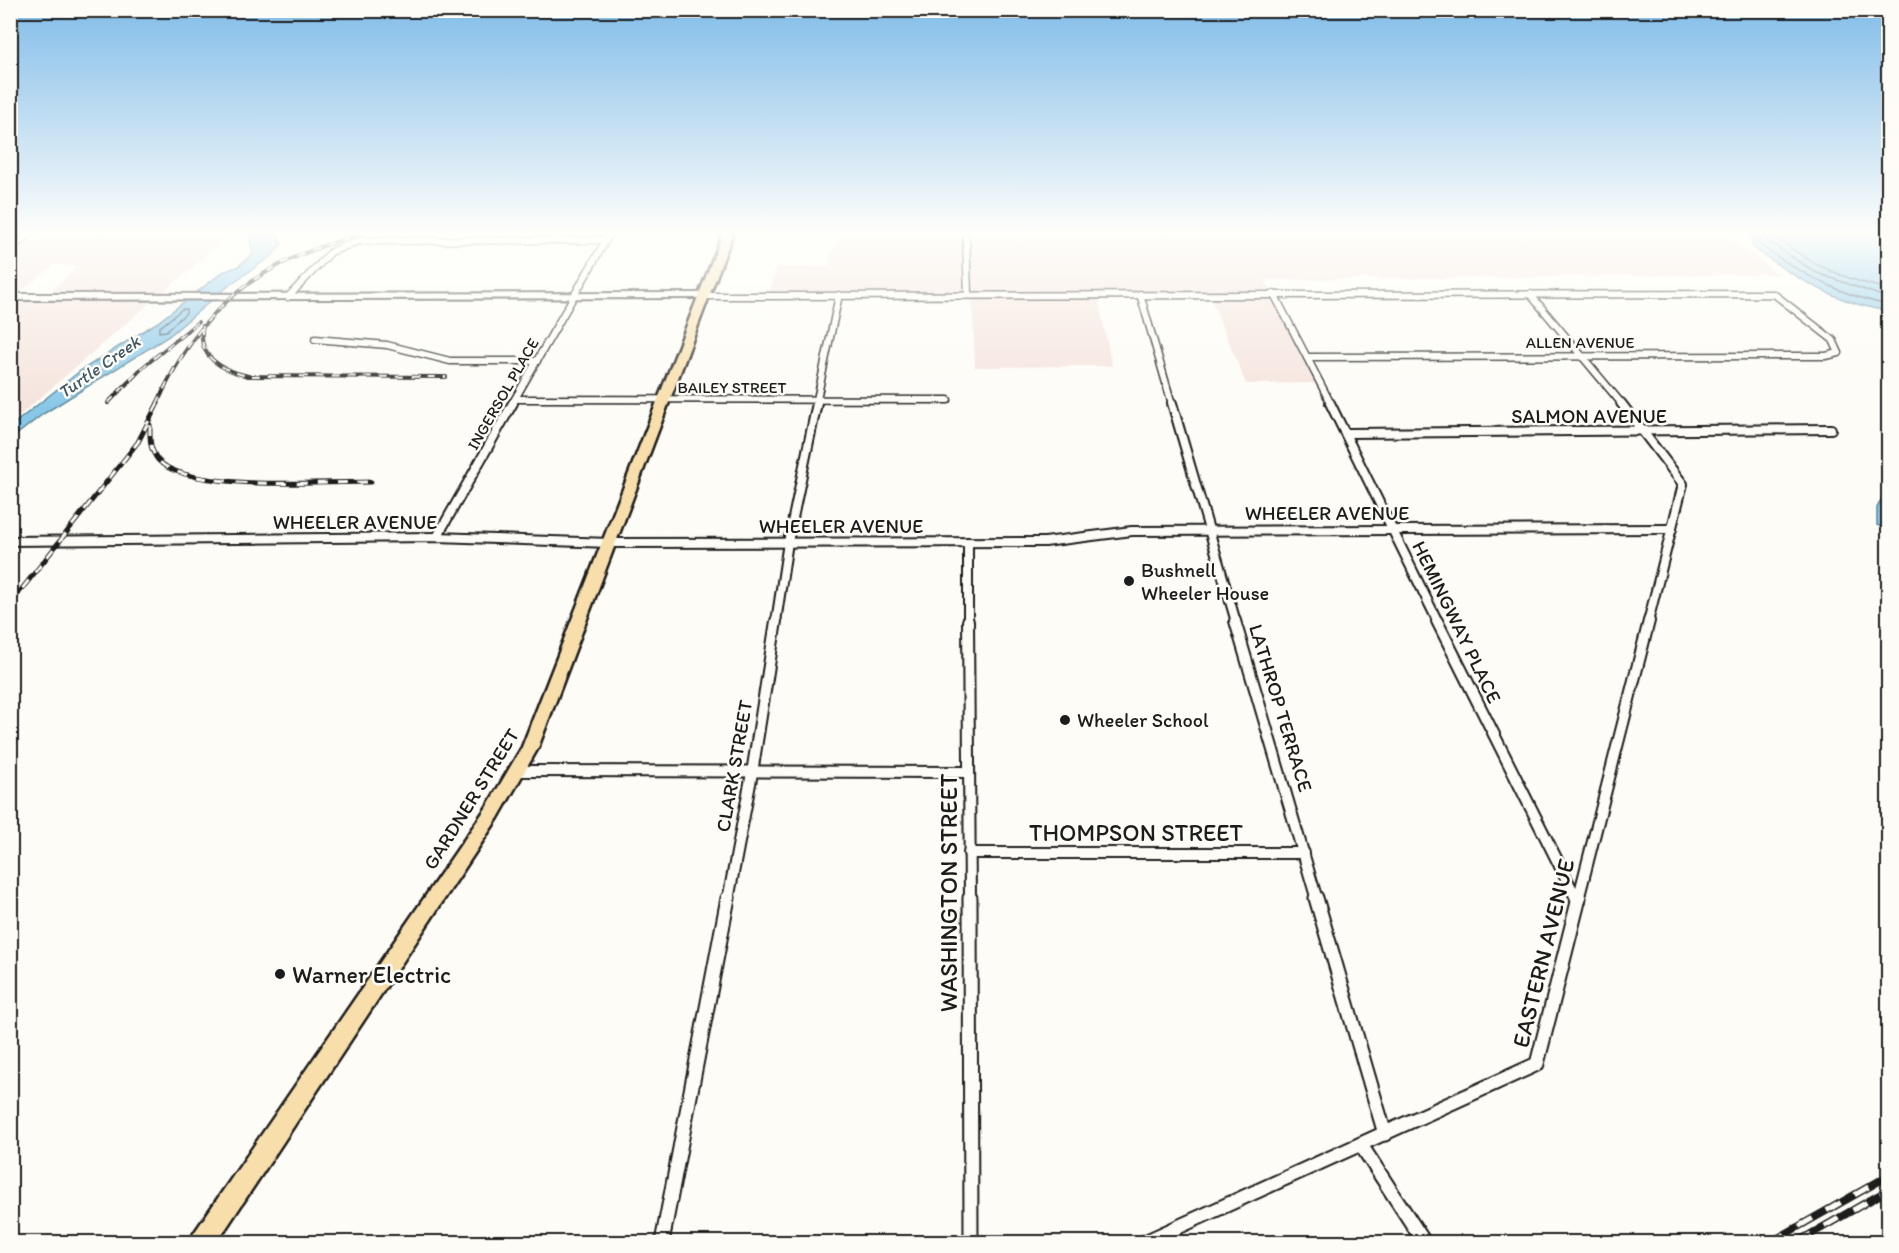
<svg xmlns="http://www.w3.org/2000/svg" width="1899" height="1253" font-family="Itim,sans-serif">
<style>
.built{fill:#f5e3dc}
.water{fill:#87c8e8;stroke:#5c8396;stroke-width:1.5}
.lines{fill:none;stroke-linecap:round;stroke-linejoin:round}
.shore{stroke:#47616e;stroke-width:1.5}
.street-far3-casing{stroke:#1c1c1c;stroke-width:9}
.street-far2-casing{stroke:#1c1c1c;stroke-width:12}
.street-far1-casing{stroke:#1c1c1c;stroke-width:14}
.street-casing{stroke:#1c1c1c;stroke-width:17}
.secondary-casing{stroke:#1c1c1c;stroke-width:4}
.primary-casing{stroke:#1c1c1c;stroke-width:5}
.street-far3{stroke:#fdfcf7;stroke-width:6}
.street-far2{stroke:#fdfcf7;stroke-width:8}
.street-far1{stroke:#fdfcf7;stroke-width:10}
.street{stroke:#fdfcf7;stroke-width:13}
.secondary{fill:#fdfcf7;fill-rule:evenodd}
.primary{fill:#f8deab;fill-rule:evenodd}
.rail-far2-casing{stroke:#1c1c1c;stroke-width:4}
.rail-far1-casing{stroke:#1c1c1c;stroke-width:5}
.rail-casing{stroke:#1c1c1c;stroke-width:8}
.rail-far2{stroke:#fdfcf7;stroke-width:2;stroke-dasharray:8;stroke-linecap:butt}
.rail-far1{stroke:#fdfcf7;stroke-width:3;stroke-dasharray:10;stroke-linecap:butt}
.rail{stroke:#fdfcf7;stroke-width:5;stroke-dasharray:16;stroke-linecap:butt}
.poi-dot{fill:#1c1c1c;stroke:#fdfcf7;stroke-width:2}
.labels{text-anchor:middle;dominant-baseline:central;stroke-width:5;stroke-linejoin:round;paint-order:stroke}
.far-street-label{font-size:16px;fill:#1c1c1c;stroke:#fdfcf7}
.far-water-label{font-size:18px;font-style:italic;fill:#415863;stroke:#fdfcf7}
.street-label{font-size:20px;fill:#1c1c1c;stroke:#fdfcf7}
.poi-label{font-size:20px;fill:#1c1c1c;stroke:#fdfcf7;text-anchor:start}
.near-street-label{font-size:24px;fill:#1c1c1c;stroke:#fdfcf7}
.near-poi-label{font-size:24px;fill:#1c1c1c;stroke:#fdfcf7;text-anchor:start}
</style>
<rect width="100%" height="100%" fill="#fdfcf7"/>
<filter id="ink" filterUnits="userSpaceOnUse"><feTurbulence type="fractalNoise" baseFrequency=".0167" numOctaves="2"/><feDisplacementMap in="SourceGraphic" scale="12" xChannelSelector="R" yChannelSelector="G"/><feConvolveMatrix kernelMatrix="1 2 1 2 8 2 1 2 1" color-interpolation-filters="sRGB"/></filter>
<g filter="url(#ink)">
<g class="built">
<polygon points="98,233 232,233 162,293 48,293 80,266 55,265 18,293 11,293 11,253 28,239"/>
<polygon points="837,233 1723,233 1777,274 1265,280 1317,383 1246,384 1208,292 1097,293 1112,366 975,367 972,292 769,294 777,267 829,267"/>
<polygon points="11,301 152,301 11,423"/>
</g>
<g class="water">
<polygon points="249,233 278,233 281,244 272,256 232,283 169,336 43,414 11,439 11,426 80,371 158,322 223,272 237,267 253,254"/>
<path d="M1770 233H1888V311C1839 304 1792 277 1753 247L1751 235Z"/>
<polygon points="1888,495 1888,530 1877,525 1877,508 1882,498"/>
</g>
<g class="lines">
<g class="shore">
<path d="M1757 233 1760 245C1800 273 1840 295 1888 305"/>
<polyline points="1765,233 1767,241 1817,273 1888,298"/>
<path d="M1774 233C1803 263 1848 280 1888 289"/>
<polygon points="182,309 186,309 186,313 166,331 159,332 159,328"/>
</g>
<g class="street-far3-casing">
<g id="street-far3">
<polyline points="966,237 968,294"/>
<polyline points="10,250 30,233"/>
<polyline points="1140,294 1172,404"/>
<polyline points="1274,294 1331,404"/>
<polyline points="1530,294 1622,404"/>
<polyline points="705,296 1774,294 1833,340 1839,353 1826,356 1307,357"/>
<polyline points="288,297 331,252 358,241 606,240"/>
<polyline points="315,339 387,345 450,361 537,361"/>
<polyline points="516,399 948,400"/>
<polyline points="512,404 610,233"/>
<polyline points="816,404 839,295"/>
</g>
</g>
<g class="street-far2-casing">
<g id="street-far2">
<polyline points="1172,403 1236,622"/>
<polyline points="1330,403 1438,622"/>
<polyline points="1621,403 1683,484 1648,622"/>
<polyline points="1347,433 1831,429"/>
<polyline points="437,537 513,403"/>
<polyline points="10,541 437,537 610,543 1045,542 1132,531 1672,529"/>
<polyline points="968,542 968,622"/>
<polyline points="776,622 788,542 817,403"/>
</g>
</g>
<g class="street-far1-casing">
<g id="street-far1">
<polyline points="968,621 970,900"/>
<polyline points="1235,621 1317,900"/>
<polyline points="1437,621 1577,900"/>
<polyline points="517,771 968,772"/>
<polyline points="969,853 1304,853"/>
<polyline points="728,900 752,773 776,621"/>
<polyline points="1578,900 1649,621"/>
</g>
</g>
<g class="street-casing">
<g id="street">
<polyline points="970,898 971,1242"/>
<polyline points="1316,898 1385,1134"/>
<polyline points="1577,898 1578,901"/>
<polyline points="1361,1145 1424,1242"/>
<polyline points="662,1242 728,898"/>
<polyline points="1145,1242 1537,1064 1579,898"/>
</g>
</g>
<g class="secondary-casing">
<polygon id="secondary" points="705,293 710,296 708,298 10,300 10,294"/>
</g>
<g class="primary-casing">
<polygon id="primary" points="723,233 733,233 538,748 498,818 217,1242 191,1242 194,1233 486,808 522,747"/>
</g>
<use href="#street-far3" class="street-far3"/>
<use href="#street-far2" class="street-far2"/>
<use href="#street-far1" class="street-far1"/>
<use href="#street" class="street"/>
<use href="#secondary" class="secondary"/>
<use href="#primary" class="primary"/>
<g class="rail-far2-casing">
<g id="rail-far2">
<path d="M203 326C196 357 222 370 248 376L446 377"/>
<polyline points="108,403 142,368 198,322"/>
<path d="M157 404C201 304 261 260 366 233"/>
</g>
</g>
<g class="rail-far1-casing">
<g id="rail-far1">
<path d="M150 425C150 439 149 448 158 460 185 492 328 482 371 482"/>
<polyline points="10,604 138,442 158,403"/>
</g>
</g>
<g class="rail-casing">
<g id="rail">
<polyline points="1771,1242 1888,1176"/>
<polyline points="1797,1242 1888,1190"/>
</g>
</g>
<use href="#rail-far2" class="rail-far2"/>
<use href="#rail-far1" class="rail-far1"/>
<use href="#rail" class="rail"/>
</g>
</g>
<linearGradient id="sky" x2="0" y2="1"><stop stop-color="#81bce8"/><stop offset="0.57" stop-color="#fefefb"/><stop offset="1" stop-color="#fefefb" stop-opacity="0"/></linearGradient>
<rect width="1899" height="408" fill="url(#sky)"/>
<g class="poi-dot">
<circle cx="1129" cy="581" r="6"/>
<circle cx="1065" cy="720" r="6"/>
<circle cx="280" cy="974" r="6"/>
</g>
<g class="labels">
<g class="far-street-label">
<text x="1580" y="342">ALLEN AVENUE</text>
<text x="732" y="387">BAILEY STREET</text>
<text transform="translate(503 394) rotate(-60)">INGERSOL PLACE</text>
</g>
<g class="far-water-label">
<text transform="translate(99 367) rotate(-35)">Turtle Creek</text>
</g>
<g class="street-label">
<text x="1589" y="416">SALMON AVENUE</text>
<text x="1327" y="513">WHEELER AVENUE</text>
<text x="355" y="522">WHEELER AVENUE</text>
<text x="841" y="526">WHEELER AVENUE</text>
<text transform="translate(1457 622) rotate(64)">HEMINGWAY PLACE</text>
<text transform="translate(1281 708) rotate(73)">LATHROP TERRACE</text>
<text transform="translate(734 766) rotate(-80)">CLARK STREET</text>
<text transform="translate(471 799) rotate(-58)">GARDNER STREET</text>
</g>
<g class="poi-label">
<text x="1141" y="570">Bushnell<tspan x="1141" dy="23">Wheeler House</tspan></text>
<text x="1077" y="720">Wheeler School</text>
</g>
<g class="near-street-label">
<text x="1136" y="832">THOMPSON STREET</text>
<text transform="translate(948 893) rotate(-90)">WASHINGTON STREET</text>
<text transform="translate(1543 953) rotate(-76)">EASTERN AVENUE</text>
</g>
<g class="near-poi-label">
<text x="292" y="974">Warner Electric</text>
</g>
</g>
<rect width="1899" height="1253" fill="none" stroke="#fdfcf7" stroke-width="36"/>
<rect x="18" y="18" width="1863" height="1217" fill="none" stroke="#1c1c1c" stroke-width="2" filter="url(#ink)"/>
</svg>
